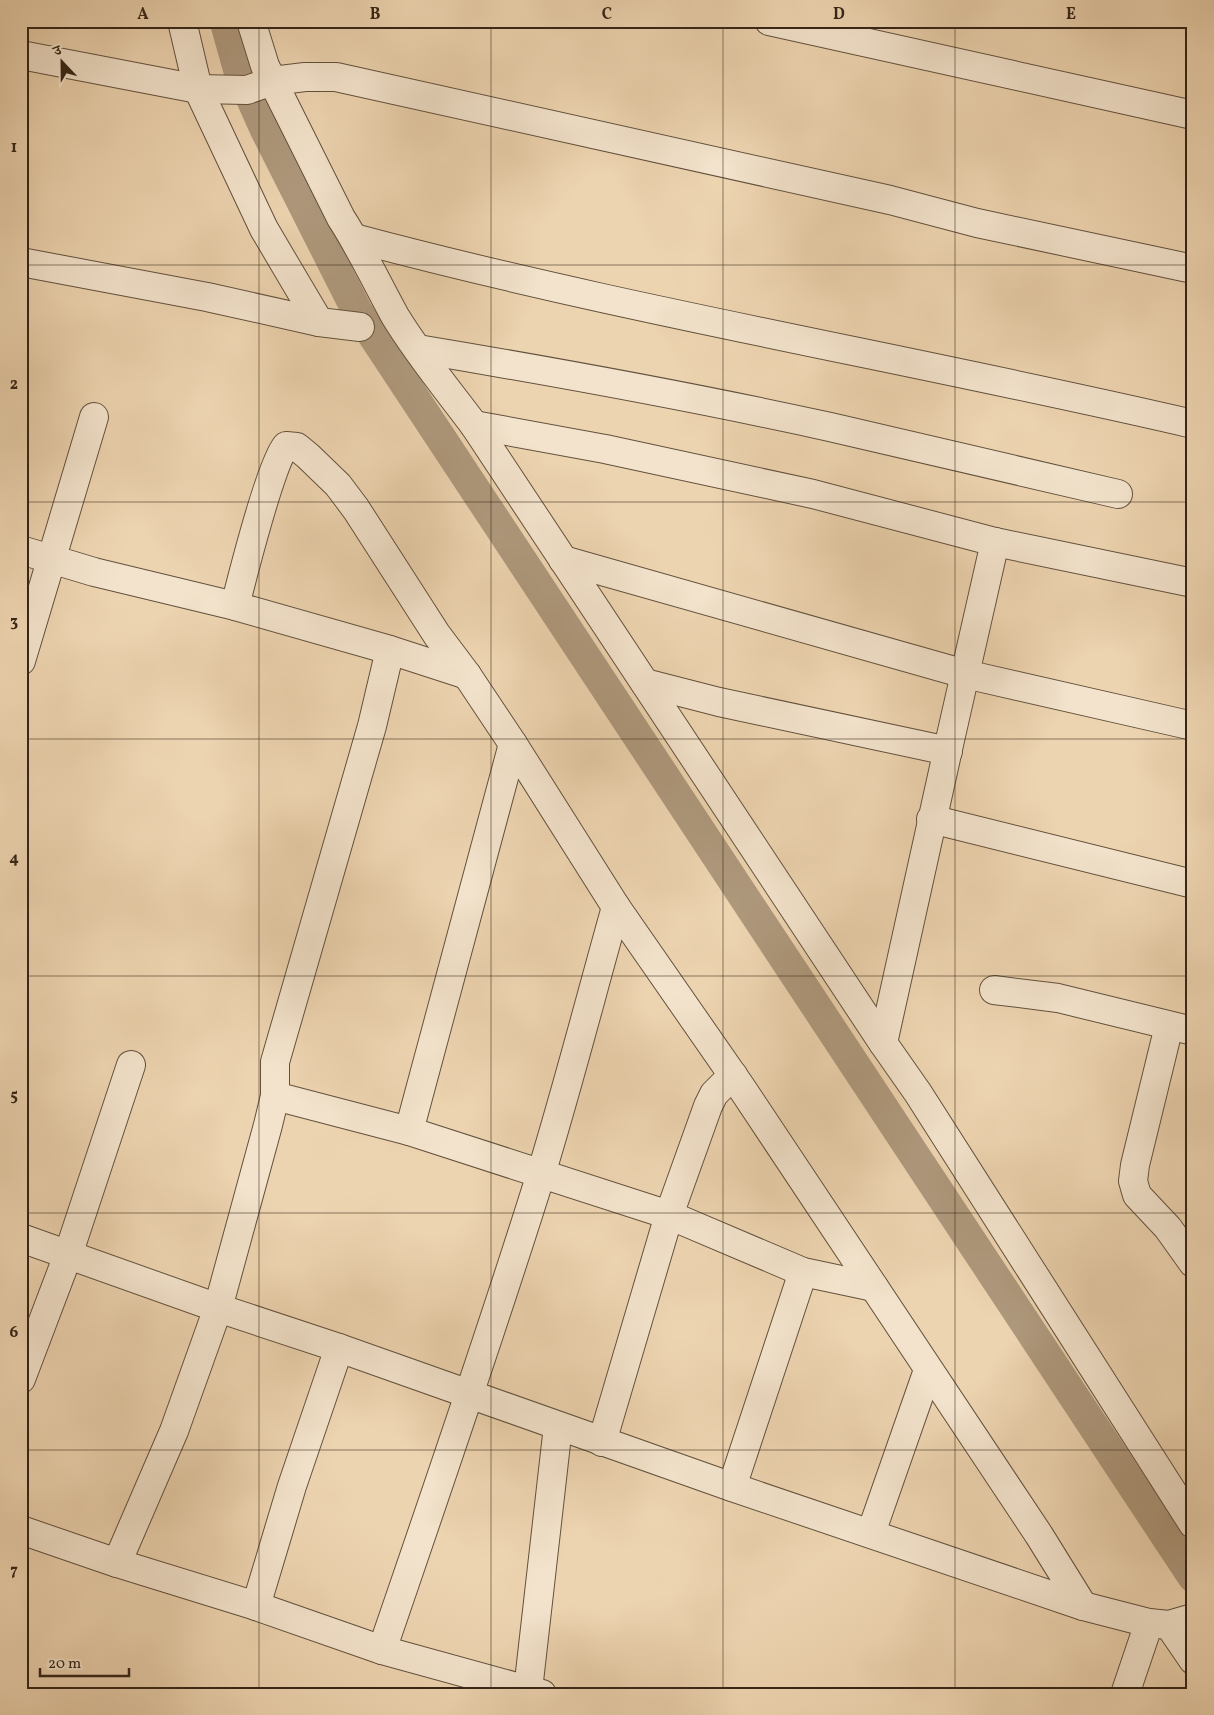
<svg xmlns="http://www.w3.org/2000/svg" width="1214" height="1715" font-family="Vollkorn,'Noto Serif Devanagari',serif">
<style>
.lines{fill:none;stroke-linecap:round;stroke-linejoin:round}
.canal{stroke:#ae987c;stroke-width:31}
.minor-casing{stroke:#63513d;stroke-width:30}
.minor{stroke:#f3e3cc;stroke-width:28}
.grid{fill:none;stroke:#352517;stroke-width:1;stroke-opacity:0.55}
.neatline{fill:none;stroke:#352517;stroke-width:2}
.grid-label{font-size:16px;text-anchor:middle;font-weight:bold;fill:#352517}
</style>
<rect width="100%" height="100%" fill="#edd4b0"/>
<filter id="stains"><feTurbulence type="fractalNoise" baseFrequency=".004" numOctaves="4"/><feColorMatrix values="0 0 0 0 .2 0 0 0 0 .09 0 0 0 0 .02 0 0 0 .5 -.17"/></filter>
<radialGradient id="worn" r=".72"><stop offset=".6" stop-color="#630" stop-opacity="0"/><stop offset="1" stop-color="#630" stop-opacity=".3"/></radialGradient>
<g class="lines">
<polyline class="canal" points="225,21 239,71 265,129 357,311 1193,1577"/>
<g class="minor-casing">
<g id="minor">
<polyline points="182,21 198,89 264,229 319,322"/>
<path d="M251 21 265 66 341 218C361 249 377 283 395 316 418 354 447 389 474 425L883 1043 918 1093 1193 1524"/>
<polyline points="769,21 1193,115"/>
<polyline points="21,55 198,89 247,90 272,81 305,77 336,77 890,200 977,223 1193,269"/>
<path d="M354 238C631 312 914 359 1193 424"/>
<polyline points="21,262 207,297 319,322 360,327"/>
<path d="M418 349C556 372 694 397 830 427 926 449 1022 471 1118 494"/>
<polyline points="474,425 605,449 813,494 995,542 1193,583"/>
<polyline points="21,550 94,572 235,606 390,650 467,675"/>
<polyline points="563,560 965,674 1193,726"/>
<path d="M235 606C241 582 273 455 286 446L297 447 308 456 338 485 356 509 437 635 467 675 513 744 616 907 741 1087 1039 1535 1083 1606"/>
<polyline points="21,661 94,417"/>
<polyline points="645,683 719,702 948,751"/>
<polyline points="931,819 1193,884"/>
<polyline points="994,990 1058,998 1193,1031"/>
<polyline points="1169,1026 1135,1165 1133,1181 1137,1195 1168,1228 1193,1263"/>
<path d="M883 1043C919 875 957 709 995 542"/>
<polyline points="275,1096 409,1131 513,744"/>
<polyline points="409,1131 669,1215 803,1272 874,1287"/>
<polyline points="21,1238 218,1308 339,1348 732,1487 1083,1606 1149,1623 1169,1625 1193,1618"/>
<polyline points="21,1379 68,1255 131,1065"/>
<polyline points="602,1442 669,1215 708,1106 714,1094 733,1075"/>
<polyline points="732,1487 803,1272"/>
<polyline points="21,1530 117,1563 256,1606 292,1486 339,1348"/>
<polyline points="871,1533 928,1370"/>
<polyline points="117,1563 174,1431 218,1308 268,1125 275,1096 275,1062 372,726 390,650"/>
<polyline points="256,1606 382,1650 542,1694"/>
<polyline points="1169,1625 1193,1660"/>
<path d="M382 1650C436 1492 491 1334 541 1174 568 1086 591 996 616 907"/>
<polyline points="528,1690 558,1426"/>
<polyline points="1125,1694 1149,1623"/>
</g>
</g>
<use href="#minor" class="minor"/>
</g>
<path class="grid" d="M259 21V1694M491 21V1694M723 21V1694M955 21V1694M21 265H1193M21 502H1193M21 739H1193M21 976H1193M21 1213H1193M21 1450H1193"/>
<rect width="1214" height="1715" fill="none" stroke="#edd4b0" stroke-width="55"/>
<g transform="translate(62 62) rotate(338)" stroke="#f3e3cc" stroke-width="4" paint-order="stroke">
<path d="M0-4L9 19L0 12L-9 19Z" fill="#352517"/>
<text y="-8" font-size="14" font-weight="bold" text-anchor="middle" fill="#352517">उ</text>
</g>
<path d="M40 1668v8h89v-8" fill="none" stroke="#352517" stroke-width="2.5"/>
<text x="48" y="1668" font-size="15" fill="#352517" stroke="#f3e3cc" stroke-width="4" paint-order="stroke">20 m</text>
<rect x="28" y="28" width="1158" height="1660" class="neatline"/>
<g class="grid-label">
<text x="143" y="19">A</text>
<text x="375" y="19">B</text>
<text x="607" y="19">C</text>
<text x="839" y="19">D</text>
<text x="1071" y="19">E</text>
<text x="14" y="152">1</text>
<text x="14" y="389">2</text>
<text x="14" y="626">3</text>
<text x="14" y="863">4</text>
<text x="14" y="1100">5</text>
<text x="14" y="1337">6</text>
<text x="14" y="1575">7</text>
</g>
<rect width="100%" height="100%" filter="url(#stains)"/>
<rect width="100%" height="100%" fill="url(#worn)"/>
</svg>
